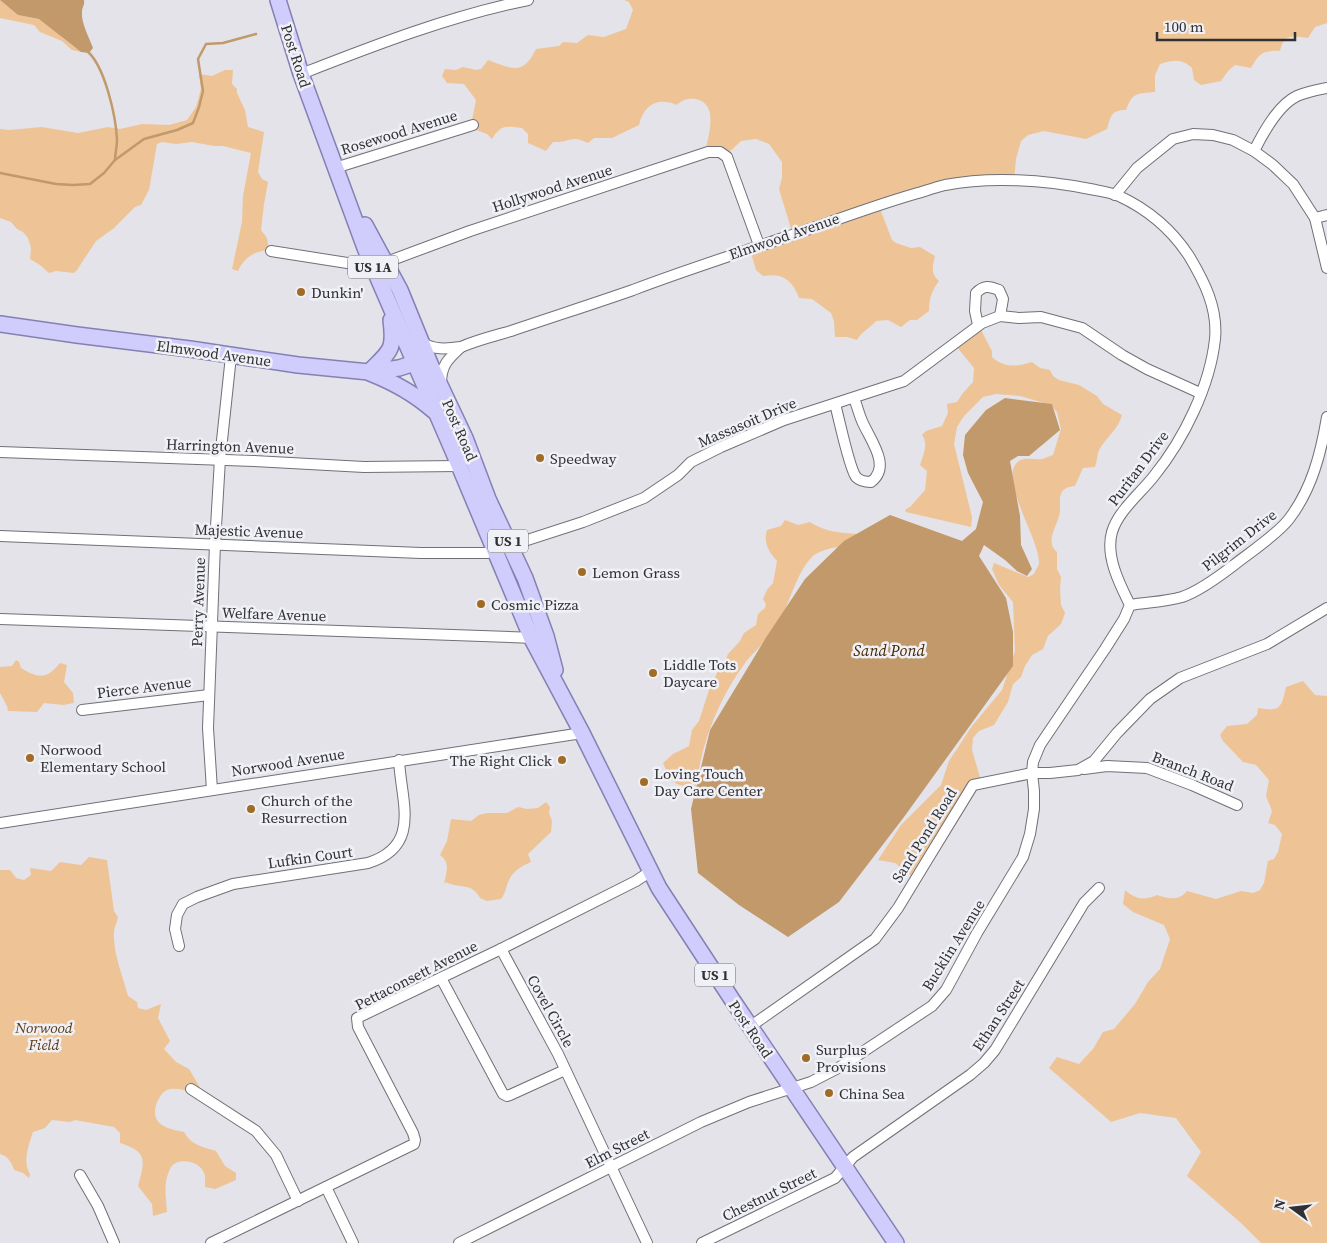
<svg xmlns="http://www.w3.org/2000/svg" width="1327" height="1243" font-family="'Source Serif 4',serif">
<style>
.green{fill:#eec496}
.water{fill:#c1996b}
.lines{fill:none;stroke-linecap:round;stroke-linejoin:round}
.stream{stroke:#c1996b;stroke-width:2.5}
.minor-casing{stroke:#707076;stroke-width:12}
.primary-casing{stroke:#8480b4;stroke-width:18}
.minor{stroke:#fff;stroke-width:10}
.primary{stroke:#d0ccfc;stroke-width:15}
.poi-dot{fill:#a16b25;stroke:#f0f0f7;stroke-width:2}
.labels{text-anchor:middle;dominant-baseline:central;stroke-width:5;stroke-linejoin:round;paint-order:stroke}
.shield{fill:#f0f0f7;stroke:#6a6a6e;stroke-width:1}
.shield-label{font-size:14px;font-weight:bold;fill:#313133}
.street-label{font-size:15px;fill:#313133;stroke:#f0f0f7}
.poi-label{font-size:15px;fill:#313133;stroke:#f0f0f7;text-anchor:start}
.park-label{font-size:15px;font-style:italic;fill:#5a3d19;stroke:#f0f0f7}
.water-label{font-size:16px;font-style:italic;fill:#452903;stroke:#f0f0f7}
</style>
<rect width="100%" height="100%" fill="#e3e3e9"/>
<g class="green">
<polygon points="0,0 18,15 45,20 64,39 81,52 72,50 62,41 40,32 34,25 0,18"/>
<path d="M624 0H1327V23L1315 27 1308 38C1292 36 1284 33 1280 51 1263 50 1259 53 1251 68L1235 65 1228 71 1221 81 1201 85 1194 80 1192 68C1182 58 1172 60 1160 64L1155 75V92C1138 94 1133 91 1126 110 1111 110 1111 116 1107 129L1086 139 1044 131 1028 135 1021 141 1016 159 1014 179 982 181 879 206 892 240 896 243 911 248 920 247 935 256C933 266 930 273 939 281 932 290 929 299 929 311L917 320H910L901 327 888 320 876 321C869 329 862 331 857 340L847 337H835L834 321 831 313 812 299 799 298C792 279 782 273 763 276L756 270 750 249 792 232 779 189 782 178V162L769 144 756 139 741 141 722 159 714 151 705 153C708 136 720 103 695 99 687 98 682 100 677 105 658 97 644 104 639 125L612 138H594L588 143C569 134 571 143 553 142L546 151 528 143V134L522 128C506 126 501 124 492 139L487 134 468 127 472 120 476 100 464 84 447 83 442 76 445 69 456 70 463 67 476 70 481 69 488 60C512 69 523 76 536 49L559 46 563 42 577 43 588 35 604 37 626 29 633 10 629 2Z"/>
<path d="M225 70H233L232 84 237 89V93L245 110 248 127 264 132 258 172 262 179 268 182 264 204 261 230 267 238 269 250C254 251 244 258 238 271L232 269 242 222 243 196 251 153 223 146H214L192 142 176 144 162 142 157 144 149 190 141 205 135 207 114 228 96 241 77 270 74 273 56 271 49 273 40 265 30 259 31 248 28 238 23 232 17 229 11 222 0 218V129L9 130 42 127 78 133 108 127 120 129 142 124 169 125 187 120 196 107 201 89 199 74 212 76Z"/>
<path d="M981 330 992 351V357C1004 368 1017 367 1032 362L1040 368 1050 370 1053 376 1059 380 1079 385 1097 396 1103 404 1122 415C1118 430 1106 437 1099 450 1097 455 1097 462 1095 467L1083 468 1075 486C1053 488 1063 504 1059 516 1056 528 1045 542 1057 552V569L1061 577 1060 589 1061 605 1065 613 1061 624 1048 636 1043 649 1032 655 1025 666 1021 677 1013 684 1008 702 994 725 979 731 973 738 972 750 981 781 913 877 895 863 878 860 901 825 941 785 949 761 972 726 1002 690 1015 651 1013 602 999 585 992 569 994 563 1028 577 1034 574C1035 571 1038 567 1039 564 1041 540 996 477 1019 461 1025 457 1035 460 1042 459 1046 458 1049 456 1053 455L1061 429 1057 412 1051 405 1020 396 996 394 983 397 964 416 957 427 954 444 972 517 971 527 906 512 905 510 911 506 925 490 927 471 920 465C923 455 929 444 922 435L926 431 942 426 948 413 947 404 957 402 963 393 973 382 974 368 956 346 958 343Z"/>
<path d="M785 520 798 525 810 522C821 529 832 532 845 533 852 534 857 533 864 536 851 550 826 544 812 557 796 573 789 606 777 626 769 640 755 650 745 663 718 700 702 742 696 786 674 787 672 783 663 763L673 754 689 746 692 730 699 721 709 690 719 669 723 666 728 654 740 641 744 633 756 625 758 614 765 608 766 604 763 599 767 590 773 583 777 561C769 552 763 543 767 530L781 526Z"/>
<path d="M16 660 19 662 21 668C39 679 47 679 60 663L67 665 64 682 73 693 74 703 63 705 44 703 37 712 8 711 7 706 0 693V667L12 666Z"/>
<path d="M1303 681 1315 695 1327 696V1243H1261L1241 1223 1187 1176 1201 1152 1176 1118 1140 1113 1111 1122 1049 1068 1057 1057 1079 1064 1093 1049 1103 1032 1114 1029 1135 1004 1148 982 1160 969 1170 939 1164 925 1133 912 1123 904 1125 890C1135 899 1144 901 1157 895 1168 899 1179 901 1187 891L1216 899 1241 891 1253 893 1260 890 1264 883 1268 861 1274 859 1278 852 1282 834 1275 825 1268 823 1272 811 1266 796 1269 780 1256 765 1243 762 1223 741 1220 735 1227 726 1247 724 1257 715 1258 708C1281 712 1281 708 1286 687Z"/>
<path d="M546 802 550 807 549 813 552 821 551 832 528 854 531 862C522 866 514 870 509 880 505 888 507 891 501 899L487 901 480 898C472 882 459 889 446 882L444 884C446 873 451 863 440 855L447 841 451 819 471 821 479 815 487 813H507L518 807 527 809 538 808Z"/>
<path d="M89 857 107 860 114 911 118 917C117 922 114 928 114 933 113 954 123 976 128 996L137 1002 138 1008 146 1010 161 1004 158 1018 170 1041 164 1049 176 1062 189 1069 202 1091 199 1094C190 1092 180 1088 171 1089 161 1089 152 1108 156 1118 160 1128 175 1130 184 1132 191 1145 203 1147 216 1151L225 1166 236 1173V1180L215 1189 205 1187C205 1182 206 1175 203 1171 198 1160 175 1157 170 1169 163 1183 166 1197 167 1212L153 1216 152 1204 138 1186C145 1160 148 1152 120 1143V1133L114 1127 75 1120 70 1122 52 1120 45 1128 33 1132C29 1145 22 1161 30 1174L29 1178 23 1173 14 1170C12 1163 8 1156 0 1154V870H10L16 878 24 880 31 875 30 868 51 871 60 862 81 865Z"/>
</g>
<g class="water">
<path d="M0 0H84C85 5 82 7 82 12 81 23 89 37 93 48L89 53 81 52 39 19 18 15Z"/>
<polygon points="1005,398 1052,404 1060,430 1029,456 1018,456 1010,461 1020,516 1021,545 1032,569 1027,576 1017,571 1005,560 984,545 979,556 1006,598 1013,632 1013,666 904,817 839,902 788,937 739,905 698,873 691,809 710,730 767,636 805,579 844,541 890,515 962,541 976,529 983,502 968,473 963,455 965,435 986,410"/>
</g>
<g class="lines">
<g class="stream">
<path d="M87 51C105 66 116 117 117 140 117 147 115 154 115 160"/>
<polyline points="0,173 56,184 73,185 90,184 104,173 115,160 144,139 177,130 193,123 199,107 203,91 198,59 206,44 223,43 256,34"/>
</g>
<g class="minor-casing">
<g id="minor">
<path d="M301 74C375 45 450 16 528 0"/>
<path d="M1254 151C1263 133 1278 105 1297 96 1306 92 1317 90 1327 88"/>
<polyline points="335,168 473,125"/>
<polyline points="1115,195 1137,168 1173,139 1193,134 1213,135 1233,140 1254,151 1273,165 1293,184 1315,218 1327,268"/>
<polyline points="1315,218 1327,215"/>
<polyline points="271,251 373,267 470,231 708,152 720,152 727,157 759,245"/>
<path d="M978 325 975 311 976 293C984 285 989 286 999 290L1003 299 1000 316"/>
<path d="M421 342C433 350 446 349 461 347 477 340 494 336 511 331 552 317 593 304 633 290 683 271 733 255 783 238 826 224 867 208 911 195 922 192 933 188 945 185 991 176 1045 180 1090 189 1100 191 1110 192 1119 196 1147 209 1172 230 1189 256 1204 281 1218 308 1215 339 1210 386 1184 439 1154 476 1140 494 1118 511 1112 532 1105 556 1120 585 1130 605L1124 619 1105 649 1040 745 1033 762 1032 773 1034 791V809L1030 834 1023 857 977 933 946 990 932 1006 840 1067 811 1082 749 1102 701 1122 459 1243"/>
<path d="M441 384C441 365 448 359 461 347"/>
<path d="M835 404C839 418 849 468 856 477 860 481 866 482 871 482 892 466 870 440 862 421 859 414 857 406 854 398"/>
<polyline points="0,452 254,461 364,467 459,466"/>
<polyline points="0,536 421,553 487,553 583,522 644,498 678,475 691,462 721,447 784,420 904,381 982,323 1000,316 1019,318 1041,317 1082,328 1122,355 1147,369 1200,393"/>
<path d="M1130 605C1148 602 1165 602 1182 597 1197 592 1221 575 1234 565 1249 553 1278 534 1289 519 1312 489 1321 453 1327 417"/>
<polyline points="0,619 536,638"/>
<polyline points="82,710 209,695"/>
<polyline points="1084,769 1107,766 1147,768 1192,785 1237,805"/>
<polyline points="212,790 208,728 215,544 220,459 231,356"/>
<polyline points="0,823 582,733"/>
<path d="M179 946 175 929 177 915 183 904 197 897 233 884 368 863C422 846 401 802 399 760"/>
<polyline points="501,949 558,1054 647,1243"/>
<polyline points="441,978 503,1094 507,1096 510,1095 565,1070"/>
<polyline points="751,1026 875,939 898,908 929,857 973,785 1032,773 1050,773 1078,770 1094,761 1117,733 1150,699 1180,678 1267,644 1327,608"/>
<polyline points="191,1089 256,1131 276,1155 298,1201"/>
<polyline points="80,1175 98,1206 114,1243"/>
<polyline points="326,1187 353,1243"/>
<polyline points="211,1243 414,1144 415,1140 413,1133 358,1027 357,1018 501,949 636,881 651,871"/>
<polyline points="702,1243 835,1178 853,1157 970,1075 984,1063 995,1050 1084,903 1099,888"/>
</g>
</g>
<g class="primary-casing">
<g id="primary">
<polyline points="278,0 301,74 365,248 453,451 532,639 582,733 659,888 731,998 896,1243"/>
<polyline points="365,225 400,290 431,366 465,438 488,499 525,578 546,636 555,670"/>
<polyline points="0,324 77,335 190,349 298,365 369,372 399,368 424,360"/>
<path d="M369 372C390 351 395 351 391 320"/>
<path d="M370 373C393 382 415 394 434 411"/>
</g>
</g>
<use href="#minor" class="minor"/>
<use href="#primary" class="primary"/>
</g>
<g class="poi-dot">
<circle cx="301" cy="292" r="5"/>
<circle cx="540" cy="458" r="5"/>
<circle cx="582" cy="572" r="5"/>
<circle cx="481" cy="604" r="5"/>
<circle cx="653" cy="673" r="5"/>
<circle cx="30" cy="758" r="5"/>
<circle cx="562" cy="760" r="5"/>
<circle cx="644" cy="782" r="5"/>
<circle cx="251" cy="809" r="5"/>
<circle cx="806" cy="1058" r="5"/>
<circle cx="829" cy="1093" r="5"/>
</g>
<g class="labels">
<g class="shield">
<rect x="348" y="255.5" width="50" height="23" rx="4"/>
<rect x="488" y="529.5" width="40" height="23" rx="4"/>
<rect x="695" y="963.5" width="40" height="23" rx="4"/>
</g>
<g class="shield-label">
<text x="373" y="267">US 1A</text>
<text x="508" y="541">US 1</text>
<text x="715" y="975">US 1</text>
</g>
<g class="street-label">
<text transform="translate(296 56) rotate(72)">Post Road</text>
<text transform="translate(399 132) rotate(-17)">Rosewood Avenue</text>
<text transform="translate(552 188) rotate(-18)">Hollywood Avenue</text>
<text transform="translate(784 236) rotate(-19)">Elmwood Avenue</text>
<text transform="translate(214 353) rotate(8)">Elmwood Avenue</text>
<text transform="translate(747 422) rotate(-23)">Massasoit Drive</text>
<text transform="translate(460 430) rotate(66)">Post Road</text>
<text transform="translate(230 446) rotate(2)">Harrington Avenue</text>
<text transform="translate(1138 468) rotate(-53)">Puritan Drive</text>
<text transform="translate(249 531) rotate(2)">Majestic Avenue</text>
<text transform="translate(1239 540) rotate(-38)">Pilgrim Drive</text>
<text transform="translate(198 602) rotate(-88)">Perry Avenue</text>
<text transform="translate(274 614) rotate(2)">Welfare Avenue</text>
<text transform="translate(144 687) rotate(-7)">Pierce Avenue</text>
<text transform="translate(288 762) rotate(-9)">Norwood Avenue</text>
<text transform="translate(1193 771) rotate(21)">Branch Road</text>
<text transform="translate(924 835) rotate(-58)">Sand Pond Road</text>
<text transform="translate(310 857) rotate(-8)">Lufkin Court</text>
<text transform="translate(953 945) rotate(-58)">Bucklin Avenue</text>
<text transform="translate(416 975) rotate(-27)">Pettaconsett Avenue</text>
<text transform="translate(551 1011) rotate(61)">Covel Circle</text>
<text transform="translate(998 1015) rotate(-57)">Ethan Street</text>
<text transform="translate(751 1029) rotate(56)">Post Road</text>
<text transform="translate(617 1148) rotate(-27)">Elm Street</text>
<text transform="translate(769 1194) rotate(-26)">Chestnut Street</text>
</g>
<g class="poi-label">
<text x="311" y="292">Dunkin'</text>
<text x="550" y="458">Speedway</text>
<text x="592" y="572">Lemon Grass</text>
<text x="491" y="604">Cosmic Pizza</text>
<text x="663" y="664">Liddle Tots<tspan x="663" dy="17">Daycare</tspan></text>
<text x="40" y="749">Norwood<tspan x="40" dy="17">Elementary School</tspan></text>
<text x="552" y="760" text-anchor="end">The Right Click</text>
<text x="654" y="773">Loving Touch<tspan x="654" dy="17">Day Care Center</tspan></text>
<text x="261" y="800">Church of the<tspan x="261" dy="17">Resurrection</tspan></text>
<text x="816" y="1049">Surplus<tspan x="816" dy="17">Provisions</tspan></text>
<text x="839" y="1093">China Sea</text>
</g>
<g class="park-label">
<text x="44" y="1027">Norwood<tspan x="44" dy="17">Field</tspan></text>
</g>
<g class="water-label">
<text x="889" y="650">Sand Pond</text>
</g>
</g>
<g transform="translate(1292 1208) rotate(285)" stroke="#f0f0f7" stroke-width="4" paint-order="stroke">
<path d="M0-4L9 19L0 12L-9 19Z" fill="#313133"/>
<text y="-8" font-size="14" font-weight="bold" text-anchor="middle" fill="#313133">N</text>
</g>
<path d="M1157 32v8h138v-8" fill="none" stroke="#313133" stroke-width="2.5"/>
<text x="1164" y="32" font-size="15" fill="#313133" stroke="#f0f0f7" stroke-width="4" paint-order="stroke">100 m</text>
</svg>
